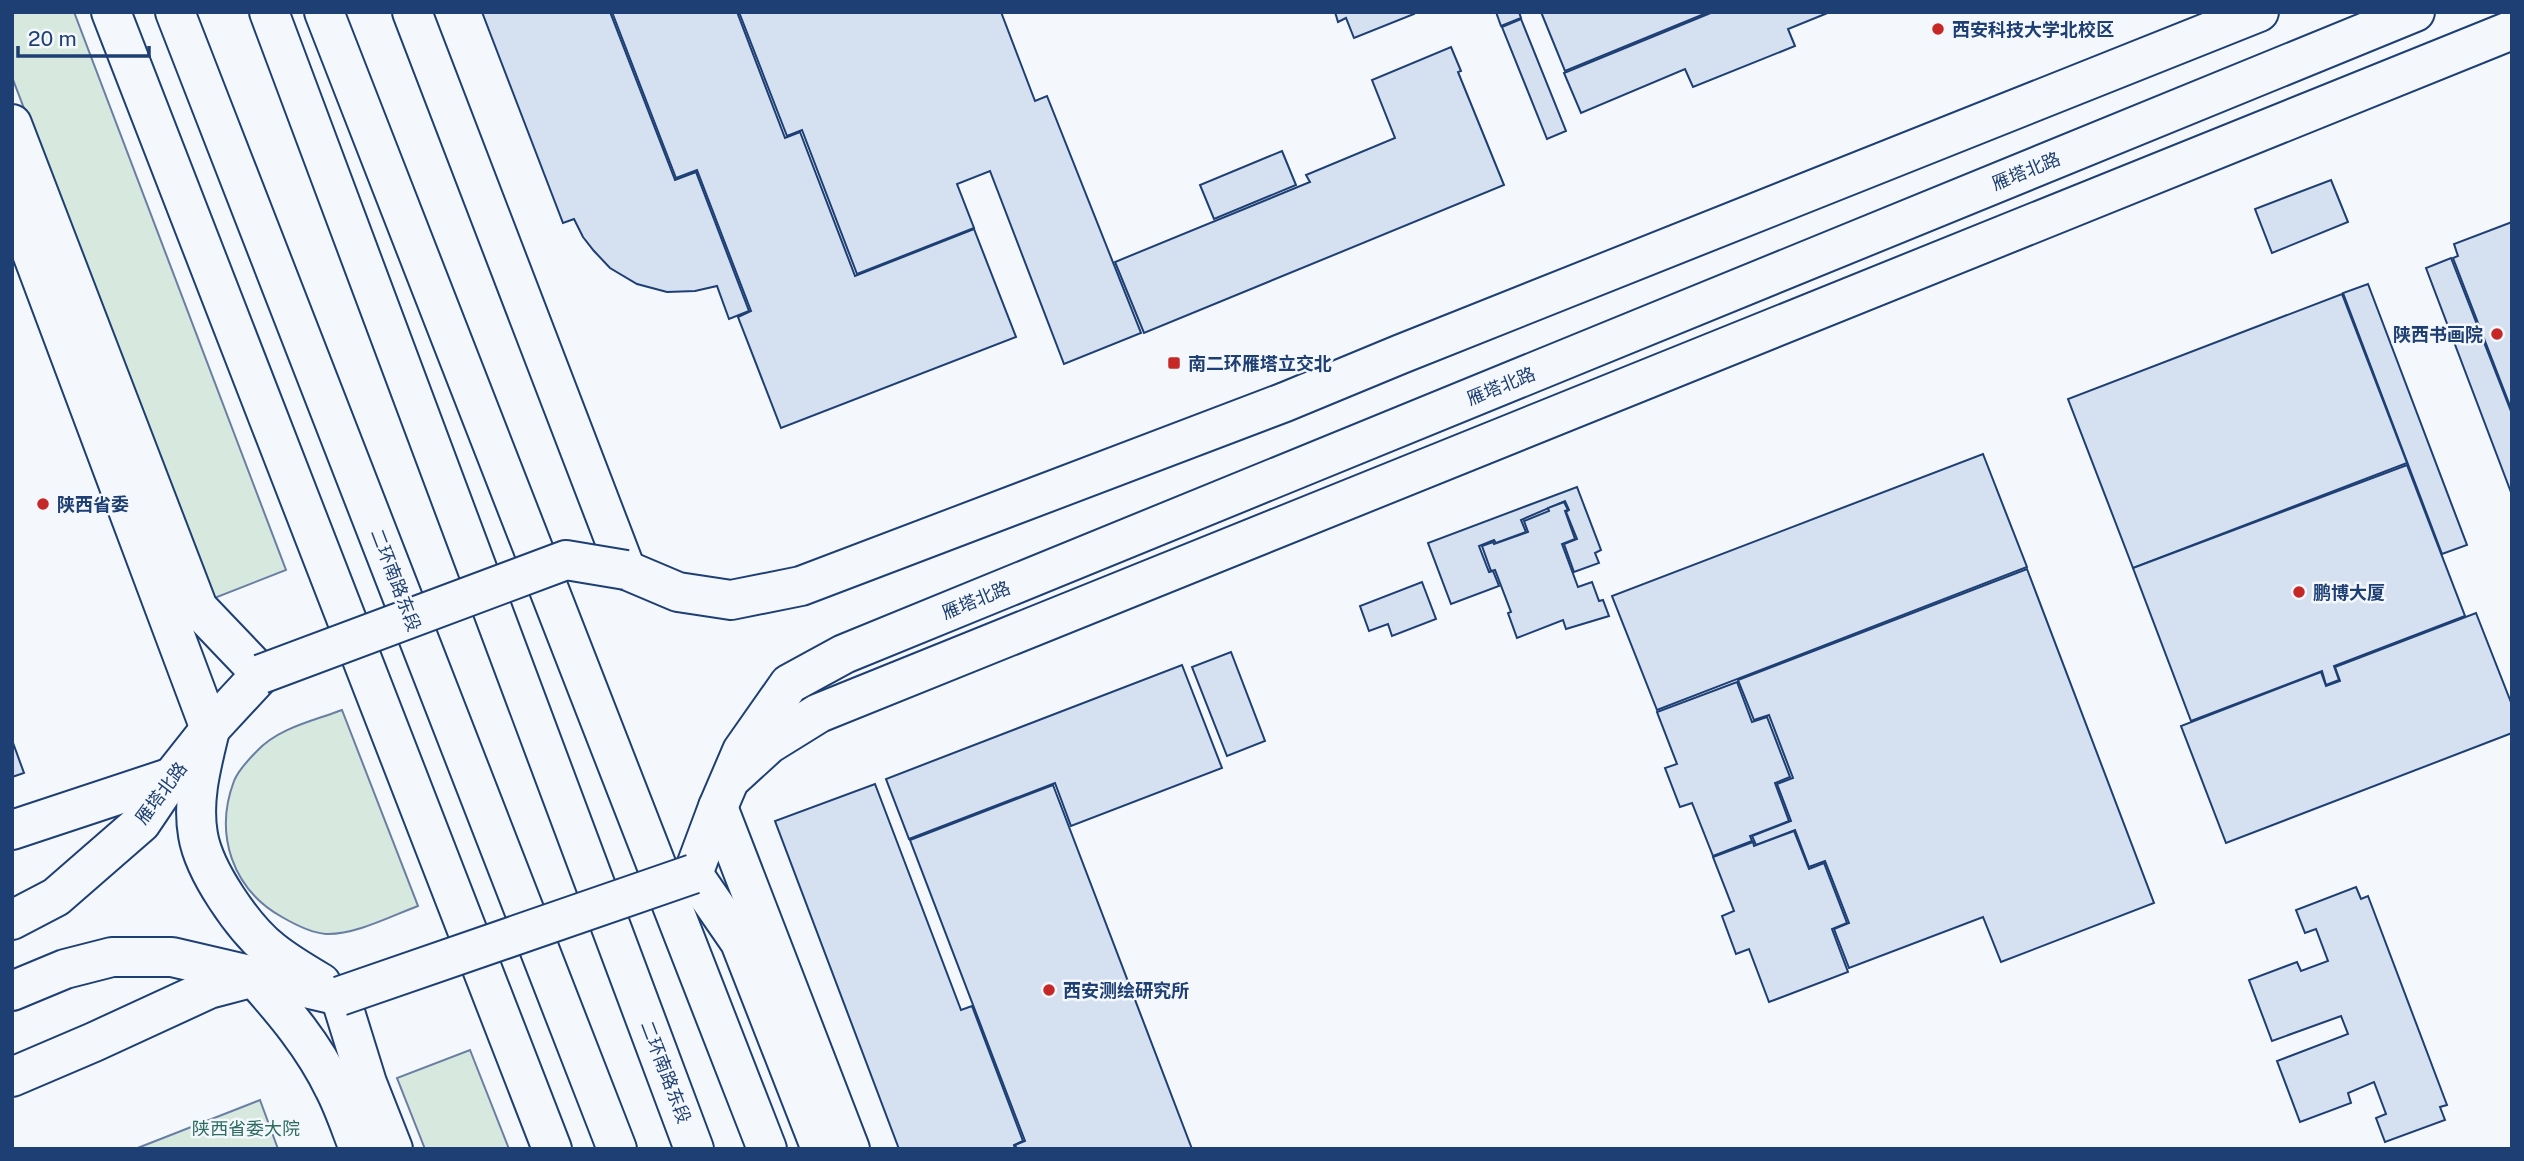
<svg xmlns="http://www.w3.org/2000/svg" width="2524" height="1161" font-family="'Public Sans','Noto Sans SC',sans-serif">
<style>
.green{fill:#d7e8df;stroke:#687fa3;stroke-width:2}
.building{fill:#d5e0f0;stroke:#1d3f73;stroke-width:2}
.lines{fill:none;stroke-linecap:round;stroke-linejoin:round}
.minor-casing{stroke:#1d3f73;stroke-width:42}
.major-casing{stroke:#1d3f73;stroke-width:42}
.highway-casing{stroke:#1d3f73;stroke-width:42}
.minor{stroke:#f4f7fb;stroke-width:38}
.major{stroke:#f4f7fb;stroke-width:38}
.highway{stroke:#f4f7fb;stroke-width:38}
.major-bridge-casing{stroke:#1d3f73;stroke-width:42;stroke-linecap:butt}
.major-bridge{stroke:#f4f7fb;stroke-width:38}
.poi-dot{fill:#c62828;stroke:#f4f7fb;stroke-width:2.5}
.labels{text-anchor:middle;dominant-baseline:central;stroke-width:5;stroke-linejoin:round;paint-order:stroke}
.poi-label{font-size:18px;font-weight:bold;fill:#1d3f73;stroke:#f4f7fb;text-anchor:start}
.street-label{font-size:18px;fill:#1d3f73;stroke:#f4f7fb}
.park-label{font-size:18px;fill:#2c6c60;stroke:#f4f7fb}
</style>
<rect width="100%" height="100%" fill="#f4f7fb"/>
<g class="green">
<polygon points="12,12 74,12 286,570 212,599 12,77"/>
<path d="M342 710 418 906C391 916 355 935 326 934 312 933 294 924 282 917 232 889 214 834 234 781 238 771 249 759 257 751 278 728 313 721 342 710Z"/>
<polygon points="470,1050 509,1149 425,1149 397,1078"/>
<polygon points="260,1100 278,1149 135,1149"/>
</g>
<g class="building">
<polygon points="482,12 610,12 675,180 696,172 749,311 729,319 717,286 695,291 667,292 637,284 610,268 594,251 583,237 574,219 563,223"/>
<polygon points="612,12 737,12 785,138 800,132 855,276 974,229 1016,337 781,428 738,317 751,311 697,170 676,178"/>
<polygon points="739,12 1001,12 1035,101 1047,96 1141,333 1064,364 990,171 957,184 974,228 857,274 802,130 787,136"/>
<polygon points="1335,12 1413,12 1414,14 1354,38 1346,18 1338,22"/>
<polygon points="1496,12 1519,12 1521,18 1501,26"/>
<polygon points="1541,12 1709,12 1565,71"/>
<polygon points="1713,12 1830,12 1788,29 1795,46 1693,87 1685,69 1581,113 1564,73"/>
<polygon points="1521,19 1566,131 1547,139 1502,27"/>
<polygon points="1451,47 1461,71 1458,72 1504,185 1144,333 1115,262 1310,182 1306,175 1395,138 1372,80"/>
<polygon points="1282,151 1296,185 1214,219 1200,185"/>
<polygon points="2331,180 2348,222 2272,253 2255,209"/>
<polygon points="2512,222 2512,411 2453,258 2458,256 2454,244"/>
<polygon points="2451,258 2512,414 2512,495 2426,268"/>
<polygon points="2368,284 2467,545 2442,554 2343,293"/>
<polygon points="2342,294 2407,463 2133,568 2068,399"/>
<polygon points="1983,454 2027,567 1657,710 1612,596"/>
<polygon points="2407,465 2465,616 2334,666 2339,680 2326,685 2322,671 2191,721 2133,568"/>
<polygon points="1577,487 1601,550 1595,553 1599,563 1574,572 1564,544 1577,539 1566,512 1569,510 1565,501 1521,520 1526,532 1496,543 1494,540 1479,546 1489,572 1493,571 1499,586 1451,604 1428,543"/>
<polygon points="1564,502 1568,510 1565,511 1575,539 1562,544 1578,587 1592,582 1599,601 1603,600 1609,616 1566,629 1563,620 1517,638 1508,613 1511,612 1495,570 1491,571 1482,546 1493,542 1494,544 1528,532 1524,521 1549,511 1548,508"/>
<polygon points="2027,569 2154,903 2001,962 1983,917 1849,968 1834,929 1849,923 1825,861 1809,867 1795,830 1756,845 1752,836 1791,821 1777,784 1793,778 1769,715 1754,720 1738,680"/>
<polygon points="1422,582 1436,619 1392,636 1388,624 1369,631 1360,606"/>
<polygon points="2476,613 2512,705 2512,733 2226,843 2181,726 2321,672 2326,686 2340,681 2335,667"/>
<polygon points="1231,652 1265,741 1227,756 1192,667"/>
<polygon points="1182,665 1222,768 1071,826 1055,783 909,839 886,779"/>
<polygon points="1737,682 1752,722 1767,717 1790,777 1775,783 1789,821 1750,836 1752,841 1713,856 1692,803 1680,807 1665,768 1677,764 1657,712"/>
<polygon points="12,740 24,773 12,777"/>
<polygon points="875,784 961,1010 972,1006 1023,1141 1014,1145 1015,1149 899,1149 775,821"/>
<polygon points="1053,785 1192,1149 1017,1149 1015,1145 1025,1141 910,840"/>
<polygon points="1794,831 1809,869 1824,863 1847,923 1832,929 1848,972 1769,1002 1749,949 1736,954 1722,916 1734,911 1713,857 1753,842 1754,846"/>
<polygon points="2356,887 2361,899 2368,896 2447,1105 2440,1107 2445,1120 2385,1142 2376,1118 2386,1114 2374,1082 2348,1093 2351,1103 2300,1122 2277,1061 2348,1034 2341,1016 2272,1041 2249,980 2297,962 2301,971 2328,961 2316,929 2305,933 2296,910"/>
</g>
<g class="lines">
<g class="minor-casing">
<g id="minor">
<polyline points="734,776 769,744 819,713 2512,30"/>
<polyline points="12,830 172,777"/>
<polyline points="12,1077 94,1042 209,989 254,977"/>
</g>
</g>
<g class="major-casing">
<g id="major">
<polyline points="111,12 552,1149"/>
<polyline points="324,12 767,1149"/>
<polyline points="626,570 678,592 731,600 801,586 1285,402 1401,354 2259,12"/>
<path d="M209 734C201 767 192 801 198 835 204 871 243 928 272 951 287 963 304 973 321 983"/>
<polyline points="693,874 718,807 742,751 789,684 844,654 2415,12"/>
<polyline points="12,920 56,897 141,823 172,777 210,729 261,674"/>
<polyline points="12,991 65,969 112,957 172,957 340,996"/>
</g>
</g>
<g class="highway-casing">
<g id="highway">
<polyline points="175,12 617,1149"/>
<polyline points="269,12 694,1149"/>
<polyline points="412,12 626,570"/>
<polyline points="12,124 198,608 261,674"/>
<polyline points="12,200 210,729"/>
<polyline points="718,807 850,1149"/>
<polyline points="693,874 740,942 821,1149"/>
<path d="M254 977C284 1011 314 1046 334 1088 344 1107 351 1129 359 1149"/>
<polyline points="340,996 367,1083 393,1149"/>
</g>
</g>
<use href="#minor" class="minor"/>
<use href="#major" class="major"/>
<use href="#highway" class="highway"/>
<g class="major-bridge-casing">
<g id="major-bridge">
<polyline points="261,674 566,560 626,570"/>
<polyline points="340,996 693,874"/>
</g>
</g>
<use href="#major-bridge" class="major-bridge"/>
</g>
<g class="poi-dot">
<circle cx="1938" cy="29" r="7"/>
<circle cx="2497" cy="334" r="7"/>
<rect x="1167" y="356" width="14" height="14" rx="3.5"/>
<circle cx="43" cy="504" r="7"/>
<circle cx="2299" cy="592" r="7"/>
<circle cx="1049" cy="990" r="7"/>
</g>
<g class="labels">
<g class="poi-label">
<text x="1952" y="29">西安科技大学北校区</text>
<text x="2483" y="334" text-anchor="end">陕西书画院</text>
<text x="1188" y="363">南二环雁塔立交北</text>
<text x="57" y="504">陕西省委</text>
<text x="2313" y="592">鹏博大厦</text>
<text x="1063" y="990">西安测绘研究所</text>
</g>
<g class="street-label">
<text transform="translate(2026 171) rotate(-22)">雁塔北路</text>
<text transform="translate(1501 386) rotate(-22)">雁塔北路</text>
<text transform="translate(396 580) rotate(69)">二环南路东段</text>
<text transform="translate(976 600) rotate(-22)">雁塔北路</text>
<text transform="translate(161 793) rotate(-53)">雁塔北路</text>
<text transform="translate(666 1072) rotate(69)">二环南路东段</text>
</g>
<g class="park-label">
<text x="246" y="1128">陕西省委大院</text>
</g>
</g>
<rect width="2524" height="1161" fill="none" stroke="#1d3f73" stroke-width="28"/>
<path d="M18 46v10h131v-10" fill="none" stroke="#1d3f73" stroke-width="3.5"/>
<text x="28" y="46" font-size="21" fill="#1d3f73" stroke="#f4f7fb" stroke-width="5" paint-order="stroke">20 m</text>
</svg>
